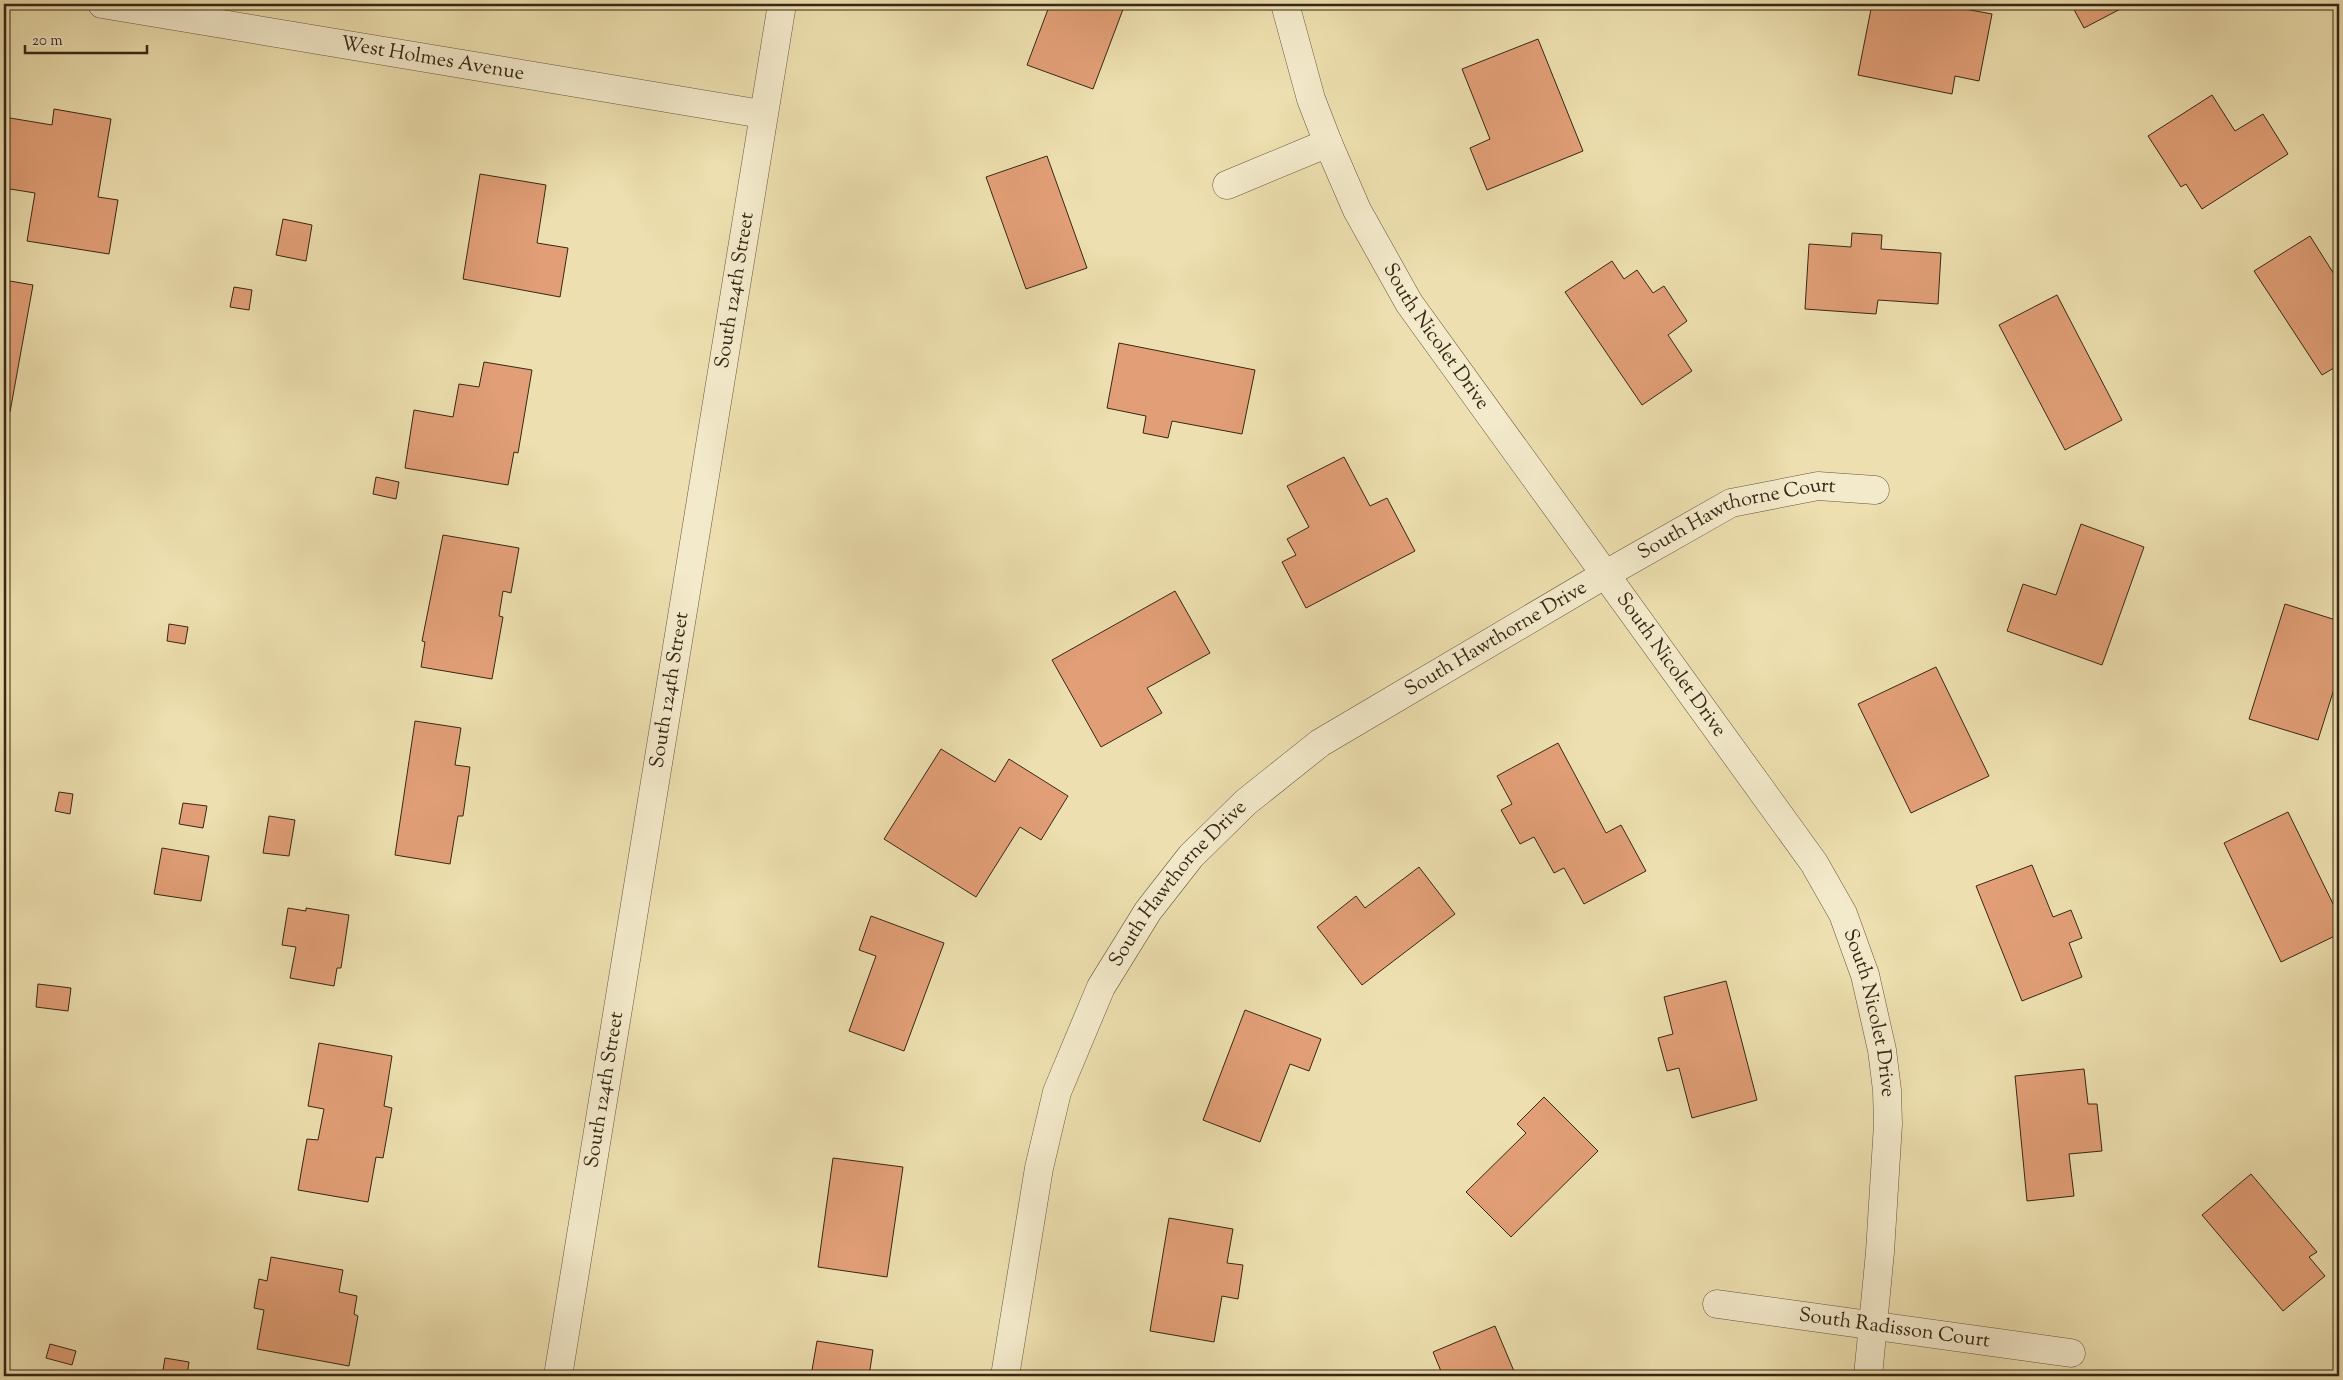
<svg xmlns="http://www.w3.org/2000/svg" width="2343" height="1380" font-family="'Sorts Mill Goudy',serif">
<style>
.building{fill:#e29f77;stroke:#362716}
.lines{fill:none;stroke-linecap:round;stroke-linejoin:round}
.minor-casing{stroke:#64553c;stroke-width:29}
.minor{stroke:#f3eacb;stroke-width:28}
.labels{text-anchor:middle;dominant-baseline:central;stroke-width:5;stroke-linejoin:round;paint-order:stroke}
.street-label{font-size:20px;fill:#362716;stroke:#f3eacb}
</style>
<rect width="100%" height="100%" fill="#eddfaf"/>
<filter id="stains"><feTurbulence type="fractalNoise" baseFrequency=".004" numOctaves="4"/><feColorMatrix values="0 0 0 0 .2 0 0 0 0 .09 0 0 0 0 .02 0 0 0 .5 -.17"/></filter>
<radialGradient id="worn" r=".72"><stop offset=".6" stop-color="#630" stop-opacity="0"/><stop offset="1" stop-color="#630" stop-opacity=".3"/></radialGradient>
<g class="building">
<polygon points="1050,4 1125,4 1093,89 1027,65"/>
<polygon points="1872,4 1938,4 1992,14 1979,81 1955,76 1952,94 1858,75"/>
<polygon points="2071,4 2130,4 2084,28"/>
<polygon points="1538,39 1583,151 1487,190 1470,148 1490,139 1462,69"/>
<polygon points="2212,95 2235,131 2263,114 2288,154 2202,209 2186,184 2181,187 2148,136"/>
<polygon points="54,109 111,119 98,197 118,200 109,254 27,241 35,193 4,188 4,117 52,125"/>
<polygon points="1047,156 1087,268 1026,289 986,177"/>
<polygon points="480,174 546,185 537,243 568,248 560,297 463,279"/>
<polygon points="283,219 312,225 306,261 276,255"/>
<polygon points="1852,233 1882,235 1881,249 1941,253 1938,304 1878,300 1876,314 1805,309 1809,244 1851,247"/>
<polygon points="2310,236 2339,282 2339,307 2337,308 2339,311 2339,365 2322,375 2254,271"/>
<polygon points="1612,261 1624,279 1637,270 1653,293 1664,286 1687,321 1668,335 1692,371 1642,405 1565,292"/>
<polygon points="4,280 33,285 10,412 4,411"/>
<polygon points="234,287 252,290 249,310 230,307"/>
<polygon points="2057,295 2122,420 2065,450 1999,325"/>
<polygon points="1119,343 1255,370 1242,434 1172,421 1168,438 1143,433 1146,416 1107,408"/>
<polygon points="484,362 532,370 518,453 514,452 508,485 405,468 414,410 453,417 459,384 479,387"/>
<polygon points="1344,457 1370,506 1387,498 1415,551 1306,608 1282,562 1296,555 1287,539 1309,527 1287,486"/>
<polygon points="376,477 399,482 396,499 373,494"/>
<polygon points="2081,524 2144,547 2102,665 2007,631 2023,584 2056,595"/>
<polygon points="443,535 519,548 511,593 503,591 499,616 503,617 492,679 421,667 425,642 422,641"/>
<polygon points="1175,591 1210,653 1147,688 1162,713 1101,747 1052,660"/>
<polygon points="2285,604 2339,621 2339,673 2318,740 2249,719"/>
<polygon points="169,624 188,627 185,644 167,641"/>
<polygon points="1936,667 1989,776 1911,813 1858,704"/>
<polygon points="415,721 461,728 455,765 470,767 463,816 458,816 450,864 395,855"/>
<polygon points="1558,743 1606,833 1621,825 1646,871 1584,904 1564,868 1554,873 1534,837 1520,844 1501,810 1512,804 1497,776"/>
<polygon points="941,749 995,782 1009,759 1068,796 1041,840 1020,827 976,897 884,839"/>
<polygon points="59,792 73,794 70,814 55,811"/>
<polygon points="183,803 207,806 203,828 179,824"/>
<polygon points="2288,812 2339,916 2339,934 2281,962 2224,843"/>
<polygon points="269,816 295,820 289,856 263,853"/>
<polygon points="162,848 209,856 201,901 154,894"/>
<polygon points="2032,865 2053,917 2071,910 2082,938 2069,943 2082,977 2022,1001 1976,886"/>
<polygon points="1419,867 1455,914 1362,985 1317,927 1356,896 1365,908"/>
<polygon points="288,908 306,911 306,908 349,915 341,968 337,968 334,986 290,978 296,947 282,945"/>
<polygon points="871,916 944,943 904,1051 849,1031 876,956 859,950"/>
<polygon points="1726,981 1757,1100 1692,1118 1679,1068 1667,1071 1658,1038 1673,1034 1664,997"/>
<polygon points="38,984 71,988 68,1011 36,1007"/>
<polygon points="1245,1010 1321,1039 1309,1071 1290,1064 1260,1142 1203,1120"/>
<polygon points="319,1043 392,1056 384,1106 392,1108 383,1158 376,1157 368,1202 298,1190 307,1139 318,1140 324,1109 308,1106"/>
<polygon points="2084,1069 2088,1104 2097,1104 2102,1151 2069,1154 2074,1196 2027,1201 2015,1076"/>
<polygon points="1544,1097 1598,1151 1511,1237 1466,1192 1526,1133 1517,1124"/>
<polygon points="833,1158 903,1167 887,1277 818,1267"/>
<polygon points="2251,1174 2317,1252 2309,1257 2325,1276 2283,1311 2202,1215"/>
<polygon points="1169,1218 1233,1229 1227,1263 1243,1265 1238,1299 1222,1296 1214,1342 1150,1331"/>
<polygon points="271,1257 343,1270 339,1292 357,1296 354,1314 358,1316 349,1366 257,1349 264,1310 254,1308 259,1279 267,1281"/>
<polygon points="1495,1326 1516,1376 1443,1376 1433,1352"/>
<polygon points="817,1341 873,1350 869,1376 811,1376"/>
<polygon points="50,1344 76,1351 72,1365 46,1358"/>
<polygon points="165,1358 189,1362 187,1376 162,1376"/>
</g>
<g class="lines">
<g class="minor-casing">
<g id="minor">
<path id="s1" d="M102 4 762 114"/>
<path id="s2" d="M1285 4 1311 99 1328 143 1357 210 1409 303 1814 863 1843 914 1865 975 1882 1050 1887 1090 1888 1124 1880 1252 1868 1376"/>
<polyline points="1227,185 1328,143"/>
<path id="s3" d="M1717 1304 2071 1353"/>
<path id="s4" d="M558 1376 782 4"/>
<path id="s5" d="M1005 1376 1039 1168 1057 1092 1101 987 1148 911 1191 856 1246 802 1320 743 1606 574 1731 503 1818 486 1875 490"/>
</g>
</g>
<use href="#minor" class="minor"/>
</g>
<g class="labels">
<g class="street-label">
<text stroke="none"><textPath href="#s1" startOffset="335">West Holmes Avenue</textPath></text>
<text stroke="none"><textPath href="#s4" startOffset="1100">South 124th Street</textPath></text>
<text stroke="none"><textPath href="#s2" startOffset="368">South Nicolet Drive</textPath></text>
<text stroke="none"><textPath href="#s5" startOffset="1210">South Hawthorne Court</textPath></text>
<text stroke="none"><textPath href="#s5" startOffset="938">South Hawthorne Drive</textPath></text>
<text stroke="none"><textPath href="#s2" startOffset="772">South Nicolet Drive</textPath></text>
<text stroke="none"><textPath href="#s4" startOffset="695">South 124th Street</textPath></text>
<text stroke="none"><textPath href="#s5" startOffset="532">South Hawthorne Drive</textPath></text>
<text stroke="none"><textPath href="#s2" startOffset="1178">South Nicolet Drive</textPath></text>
<text stroke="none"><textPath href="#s4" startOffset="290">South 124th Street</textPath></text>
<text stroke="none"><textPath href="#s3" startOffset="179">South Radisson Court</textPath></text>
</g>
</g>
<rect width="2343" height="1380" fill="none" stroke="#eddfaf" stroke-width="20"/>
<rect x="5" y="5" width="2333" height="1370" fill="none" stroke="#362716" stroke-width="2.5"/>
<rect x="10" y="10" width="2323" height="1360" fill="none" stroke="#362716"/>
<path d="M25 45v8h122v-8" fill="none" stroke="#362716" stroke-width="2.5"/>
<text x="32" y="45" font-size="15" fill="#362716" stroke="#f3eacb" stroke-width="4" paint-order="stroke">20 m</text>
<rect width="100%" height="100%" filter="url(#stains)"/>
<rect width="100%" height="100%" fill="url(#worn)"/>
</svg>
